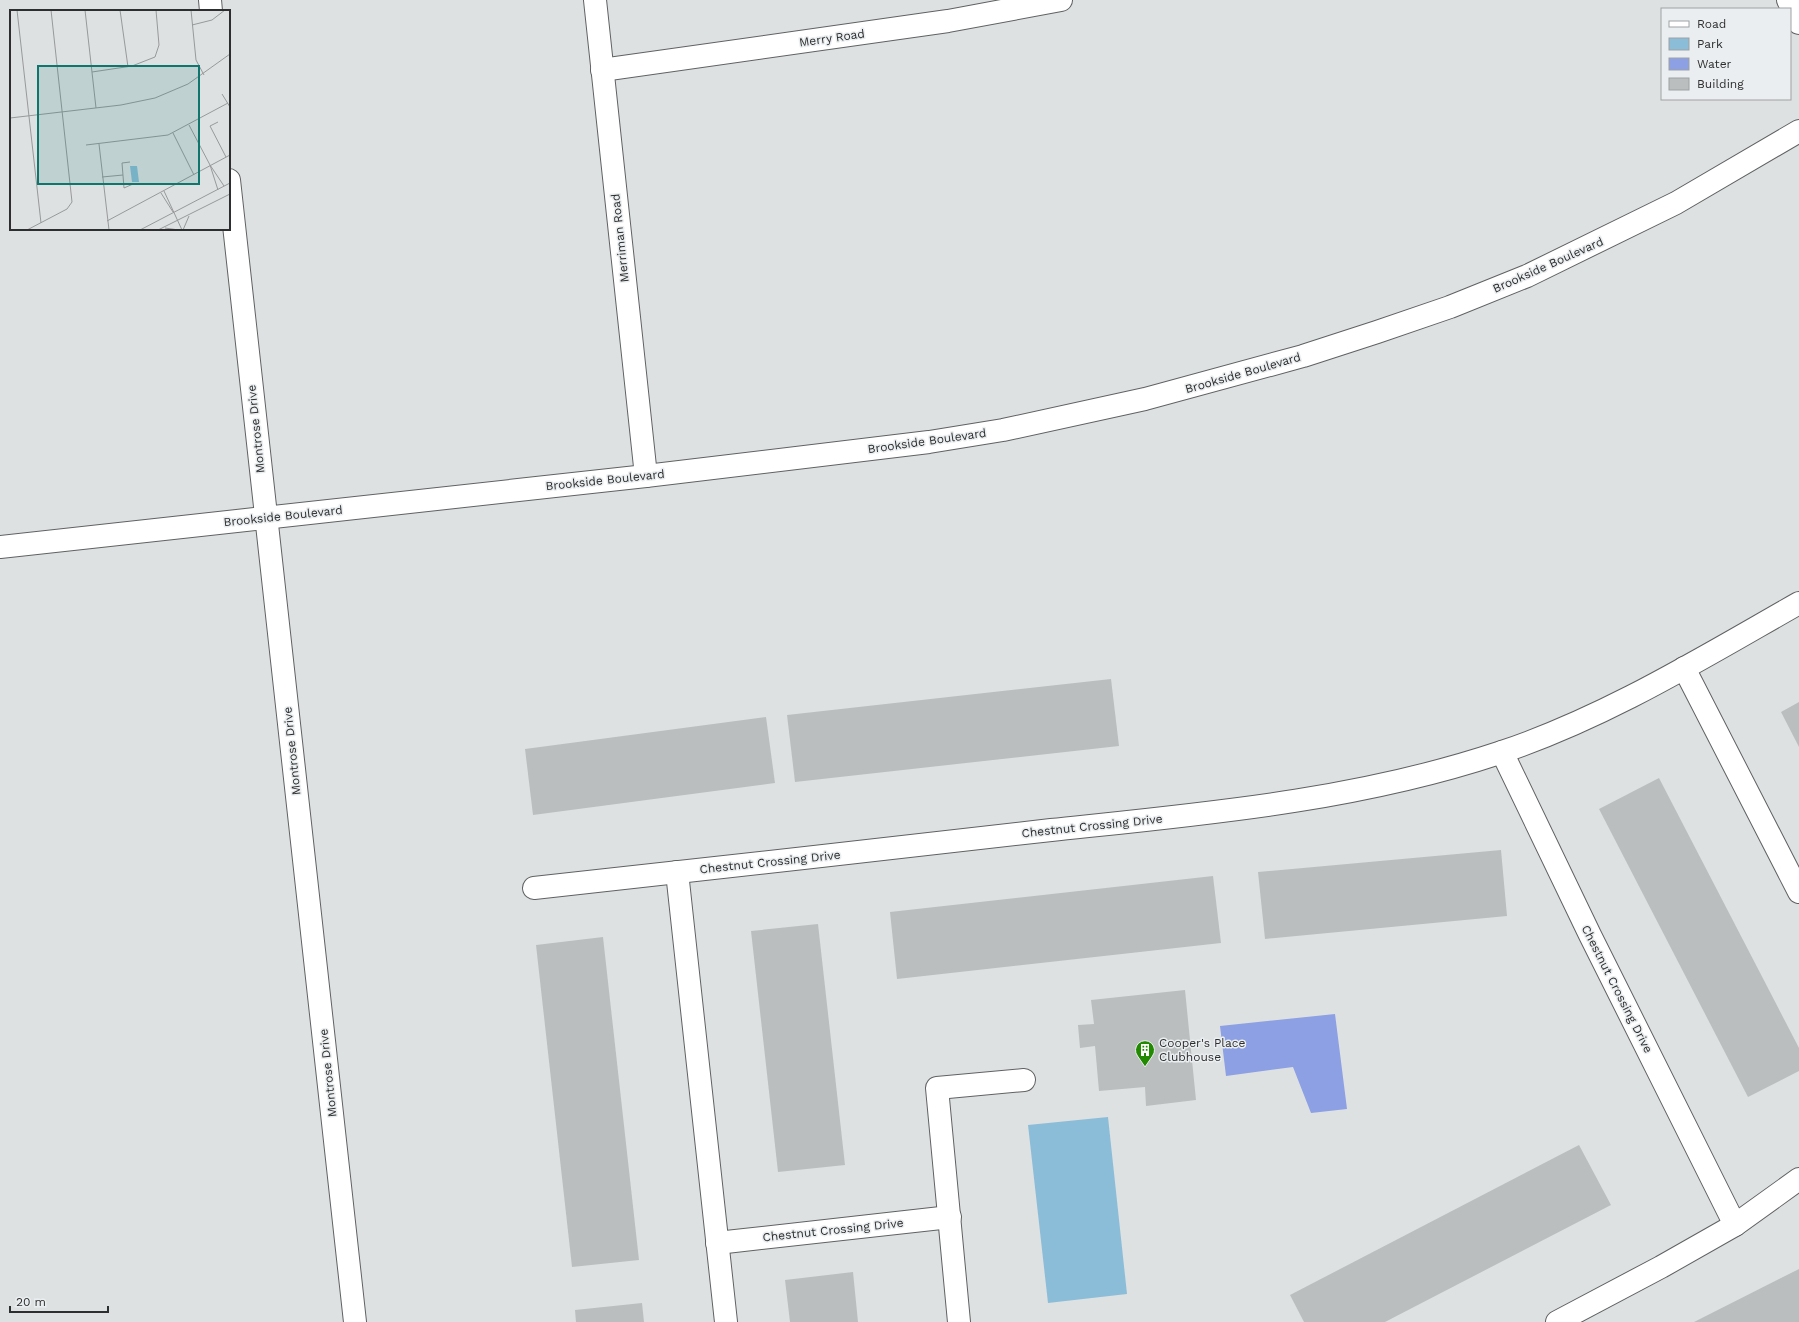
<svg xmlns="http://www.w3.org/2000/svg" width="1799" height="1322" font-family="'Work Sans',sans-serif">
<style>
.green{fill:#8bbdd8}
.water{fill:#8ca0e3}
.building{fill:#bbbebf}
.lines{fill:none;stroke-linecap:round;stroke-linejoin:round}
.street-casing{stroke:#5f6163;stroke-width:24}
.street{stroke:#fff;stroke-width:22}
.labels{text-anchor:middle;dominant-baseline:central;stroke-width:3;stroke-linejoin:round;paint-order:stroke}
.street-label{font-size:12px;fill:#2d2e2f;stroke:#ebeef0}
.poi-label{font-size:12px;fill:#2d2e2f;stroke:#ebeef0;text-anchor:start}
.inset-road{fill:none;stroke:#97999a;stroke-width:1}
.view{fill:#0f766e;fill-opacity:0.15;stroke:#0f766e;stroke-width:2}
.inset-edge{fill:none;stroke:#2d2e2f;stroke-width:2}
</style>
<rect width="100%" height="100%" fill="#dee1e2"/>
<polygon class="green" points="1108,1117 1127,1294 1048,1303 1028,1125"/>
<polygon class="water" points="1335,1014 1347,1109 1311,1113 1293,1067 1226,1076 1220,1026"/>
<g class="building">
<polygon points="1111,679 1119,746 795,782 787,715"/>
<polygon points="1799,702 1799,747 1781,712"/>
<polygon points="766,717 775,783 533,815 525,749"/>
<polygon points="1659,778 1799,1048 1799,1071 1748,1097 1599,809"/>
<polygon points="1501,850 1507,916 1265,939 1258,872"/>
<polygon points="1213,876 1221,943 897,979 890,912"/>
<polygon points="818,924 845,1165 778,1172 751,931"/>
<polygon points="603,937 639,1260 572,1267 536,945"/>
<polygon points="1185,990 1196,1100 1146,1106 1145,1087 1099,1091 1095,1046 1080,1048 1078,1025 1094,1024 1091,1000"/>
<polygon points="1579,1145 1611,1205 1385,1322 1304,1322 1290,1295"/>
<polygon points="1799,1269 1799,1322 1694,1322"/>
<polygon points="853,1272 858,1322 790,1322 785,1280"/>
<polygon points="642,1303 644,1322 576,1322 575,1310"/>
</g>
<g class="lines">
<g class="street-casing">
<g id="street">
<polyline points="210,0 211,11"/>
<polyline points="595,0 646,476"/>
<polyline points="1788,0 1799,23"/>
<polyline points="602,70 948,21 1061,0"/>
<polyline points="229,180 355,1322"/>
<polyline points="0,547 646,476 929,442 1003,430 1145,399 1303,356 1377,332 1450,307 1527,276 1676,203 1799,131"/>
<polyline points="1684,668 1799,892"/>
<polyline points="1502,752 1590,935 1735,1225"/>
<polyline points="677,872 726,1322"/>
<path d="M534 888C706 869 879 850 1051 830 1202 814 1355 801 1499 753 1605 718 1702 658 1799 603"/>
<polyline points="717,1243 950,1217"/>
<polyline points="959,1322 937,1088 1024,1080"/>
<polyline points="1557,1322 1661,1267 1735,1225 1799,1179"/>
</g>
</g>
<use href="#street" class="street"/>
</g>
<defs>
<g id="building-pin" transform="scale(1)"><path d="M0 17L-7.5 6A9.5 9.5 0 1 1 7.5 6Z" fill="#228a01" stroke="#ebeef0"/><path d="M-4-6H4V6H1V3H-1V6H-4ZM-2.5-4.3h1.7v1.8h-1.7ZM.8-4.3h1.7v1.8H.8ZM-2.5-1h1.7V.8h-1.7ZM.8-1h1.7V.8H.8Z" fill="#fff"/></g>
</defs>
<g fill-rule="evenodd">
<use href="#building-pin" x="1145" y="1050"/>
</g>
<g class="labels">
<g class="street-label">
<text transform="translate(832 38) rotate(-8)">Merry Road</text>
<text transform="translate(620 238) rotate(-96)">Merriman Road</text>
<text transform="translate(1548 265) rotate(-24)">Brookside Boulevard</text>
<text transform="translate(1243 373) rotate(-16)">Brookside Boulevard</text>
<text transform="translate(256 429) rotate(-96)">Montrose Drive</text>
<text transform="translate(927 441) rotate(-8)">Brookside Boulevard</text>
<text transform="translate(605 480) rotate(-6)">Brookside Boulevard</text>
<text transform="translate(283 516) rotate(-6)">Brookside Boulevard</text>
<text transform="translate(292 751) rotate(-96)">Montrose Drive</text>
<text transform="translate(1092 826) rotate(-6)">Chestnut Crossing Drive</text>
<text transform="translate(770 862) rotate(-6)">Chestnut Crossing Drive</text>
<text transform="translate(1617 989) rotate(63)">Chestnut Crossing Drive</text>
<text transform="translate(328 1073) rotate(-96)">Montrose Drive</text>
<text transform="translate(833 1230) rotate(-6)">Chestnut Crossing Drive</text>
</g>
<g class="poi-label">
<text x="1159" y="1043">Cooper's Place<tspan x="1159" dy="14">Clubhouse</tspan></text>
</g>
</g>
<g transform="translate(10 10)">
<rect width="220" height="220" fill="#dee1e2"/>
<path d="M120 156H127L129 172H122Z" fill="#8bbdd8"/>
<path class="inset-road" d="M7 0 31 213M75 0 86 98M110 0 118 57M181 0 186 50 194 65M182 15 202 10 215 0M82 62 122 56 145 47 149 35 146 0M212 84 220 97M0 108 111 95 145 88 178 74 220 44M208 112 200 116 216 147M179 115 200 155 214 176M163 123 184 165M89 134 99 220M76 135 158 125 218 93M120 152 112 153 114 178 123 174M200 155 208 180M92 167 113 165M154 181 172 220M151 183 163 202M97 211 220 145M155 218 169 220M17 220 57 199 62 192 41 0M130 220 220 173M148 220 220 184M173 220 179 206"/>
<path class="view" d="M28 56H189V174H28Z"/>
<rect width="220" height="220" class="inset-edge"/>
</g>
<rect x="1661" y="8" width="130" height="92" fill="#ebeef0" stroke="#9fa1a3"/>
<rect x="1669" y="21" width="20" height="6" fill="#ffffff" stroke="#9fa1a3"/>
<text x="1697" y="28" font-size="12" fill="#2d2e2f">Road</text>
<rect x="1669" y="38" width="20" height="12" fill="#8bbdd8" stroke="#9fa1a3"/>
<text x="1697" y="48" font-size="12" fill="#2d2e2f">Park</text>
<rect x="1669" y="58" width="20" height="12" fill="#8ca0e3" stroke="#9fa1a3"/>
<text x="1697" y="68" font-size="12" fill="#2d2e2f">Water</text>
<rect x="1669" y="78" width="20" height="12" fill="#bbbebf" stroke="#9fa1a3"/>
<text x="1697" y="88" font-size="12" fill="#2d2e2f">Building</text>
<path d="M10 1306v6h98v-6" fill="none" stroke="#2d2e2f" stroke-width="2"/>
<text x="16" y="1306" font-size="12" fill="#2d2e2f" stroke="#ebeef0" stroke-width="3" paint-order="stroke">20 m</text>
</svg>
